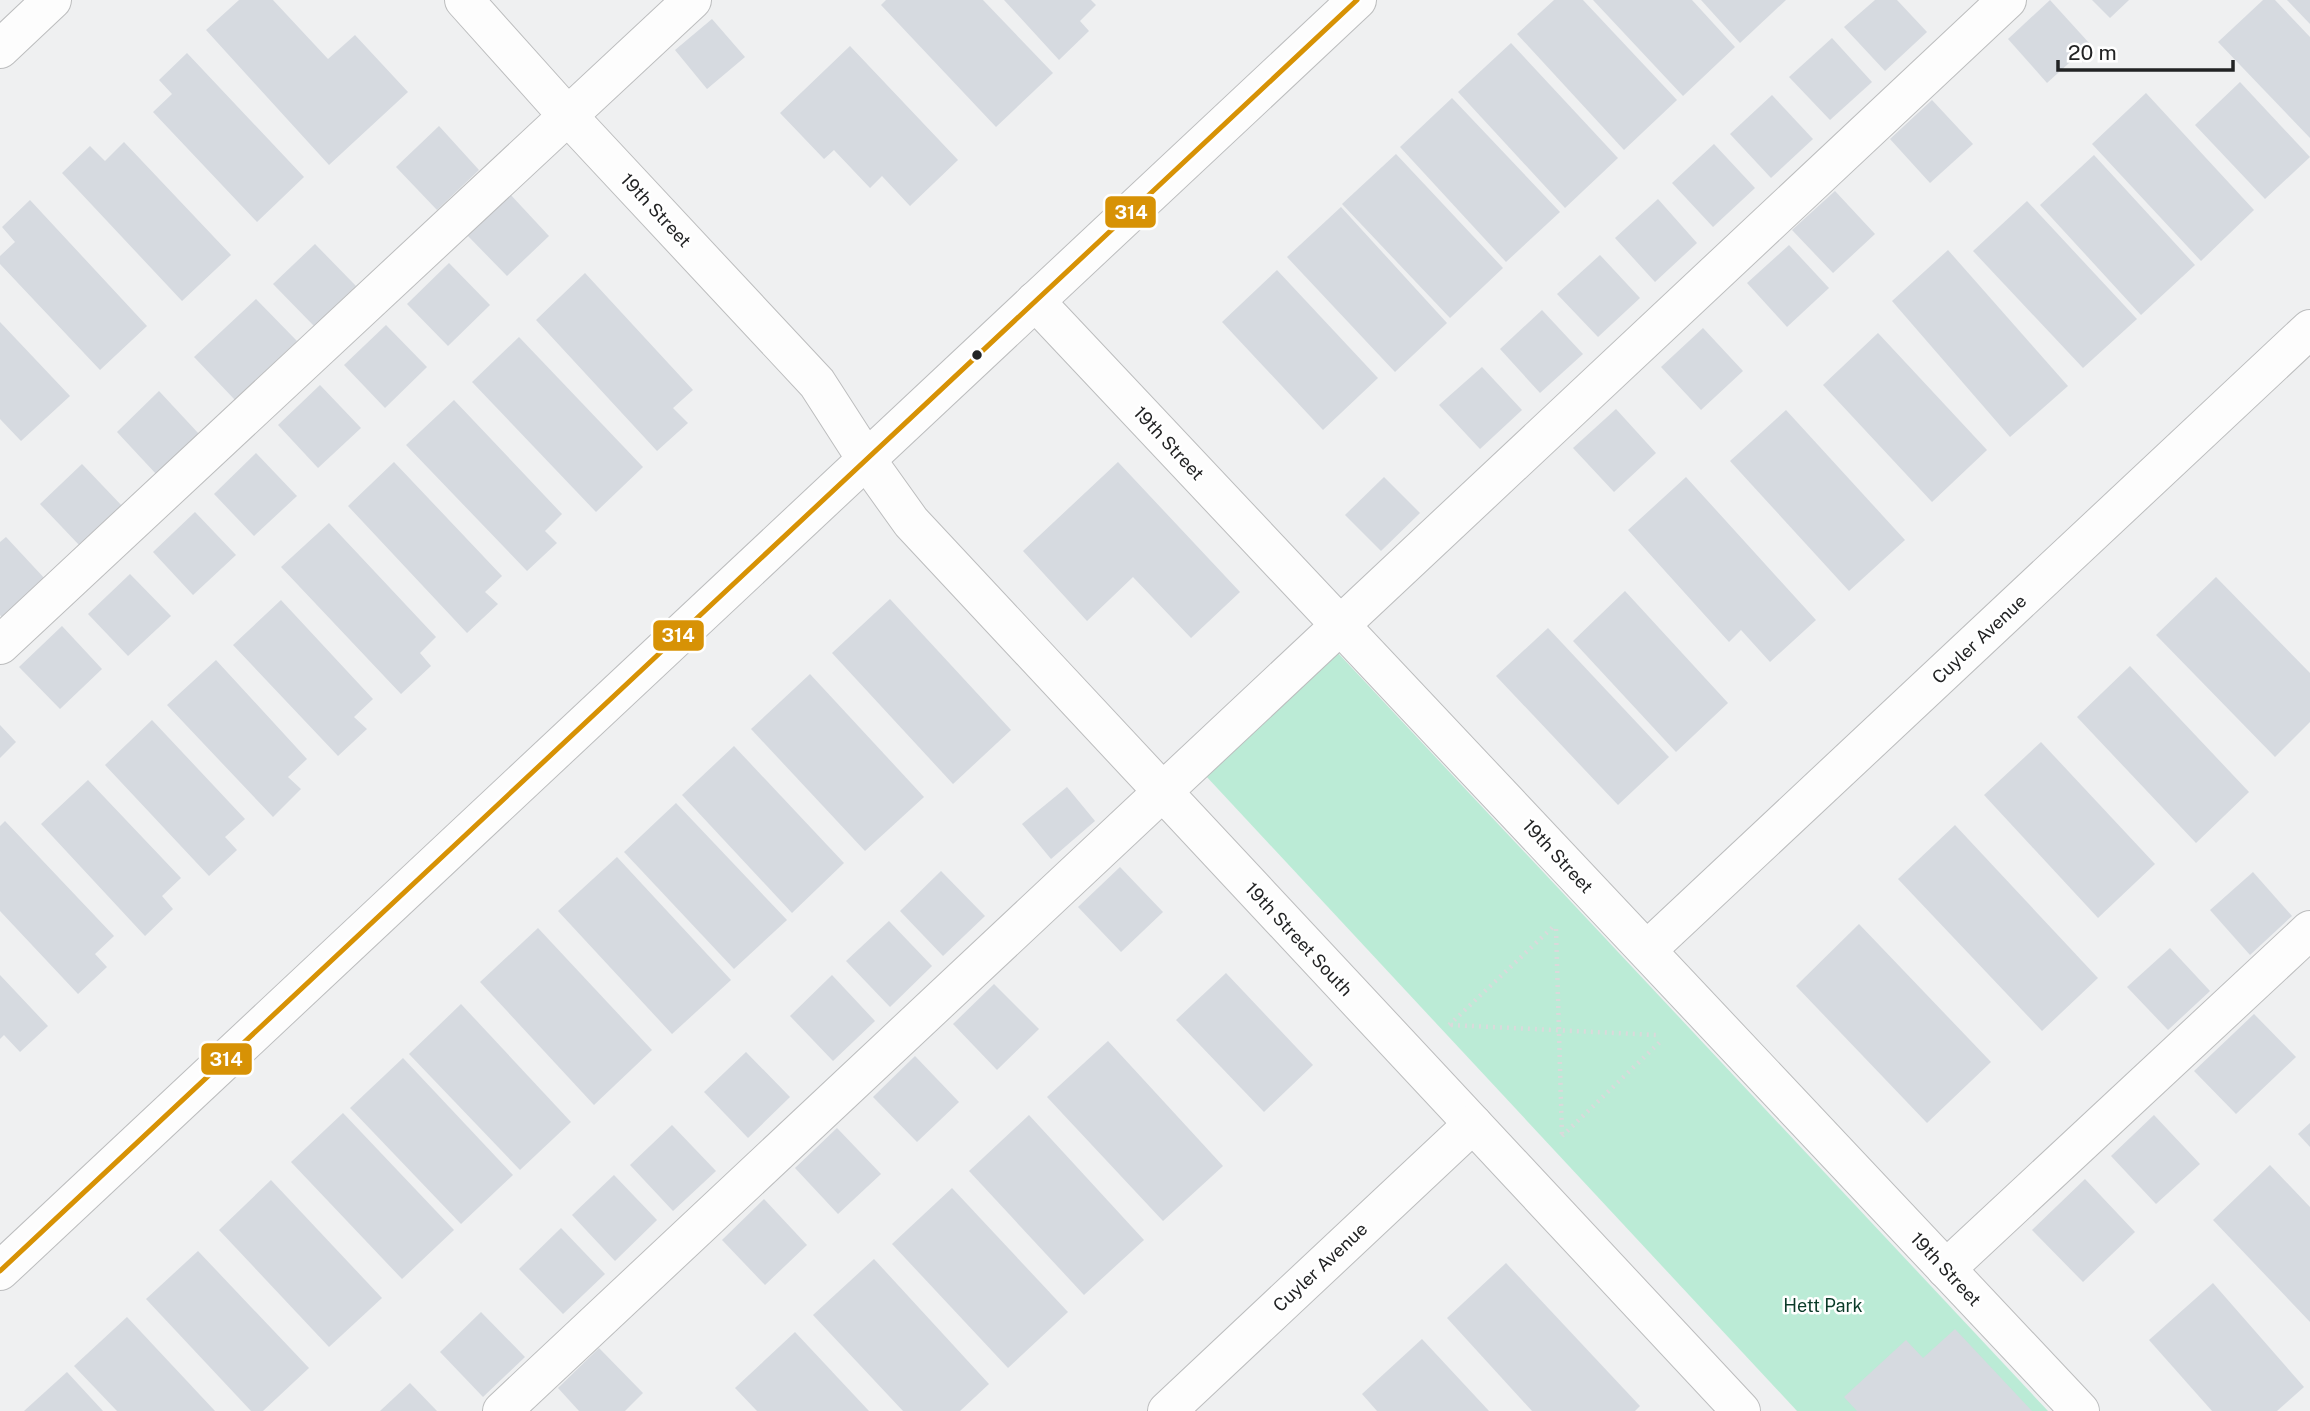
<svg xmlns="http://www.w3.org/2000/svg" width="2310" height="1411" font-family="'Public Sans',sans-serif">
<style>
.green{fill:#bbebd6}
.building{fill:#d6dae0}
.lines{fill:none;stroke-linecap:round;stroke-linejoin:round}
.minor-casing{stroke:#bcbdbe;stroke-width:40}
.path{stroke:#dadadb;stroke-width:4.5;stroke-dasharray:2 5;stroke-linecap:butt}
.minor{stroke:#fdfdfd;stroke-width:38}
.bus-1-casing{stroke:#fff;stroke-width:10}
.bus-1{stroke:#d79205;stroke-width:5}
.bus-dot{fill:#222324;stroke:#fff;stroke-width:2.5}
.labels{text-anchor:middle;dominant-baseline:central;stroke-width:5;stroke-linejoin:round;paint-order:stroke}
.street-label{font-size:18px;fill:#222324;stroke:#fff}
.park-label{font-size:18px;fill:#0b3b29;stroke:#fff}
.line-badge{stroke:#fff;stroke-width:2.5}
.badge-label{font-size:19px;text-anchor:middle;font-weight:bold;fill:#fff}
</style>
<rect width="100%" height="100%" fill="#eff0f1"/>
<polygon class="green" points="1338,653 2048,1411 1797,1411 1205,775"/>
<g class="building">
<polygon points="239,0 273,0 328,59 355,35 408,92 329,165 206,30"/>
<polygon points="886,0 983,0 1053,73 996,127 881,5"/>
<polygon points="1004,0 1091,0 1096,5 1080,21 1089,31 1059,60"/>
<polygon points="1554,0 1583,0 1677,100 1624,150 1517,34"/>
<polygon points="1593,0 1692,0 1735,47 1683,96"/>
<polygon points="1701,0 1786,0 1740,43"/>
<polygon points="1875,0 1897,0 1927,32 1885,71 1844,27"/>
<polygon points="2050,0 2090,44 2047,83 2008,39"/>
<polygon points="2092,0 2129,0 2110,18"/>
<polygon points="2263,0 2275,0 2310,37 2310,138 2218,42"/>
<polygon points="2287,0 2310,0 2310,24"/>
<polygon points="712,19 745,57 707,89 675,50"/>
<polygon points="1832,38 1872,82 1830,120 1789,77"/>
<polygon points="1511,43 1618,158 1565,208 1458,92"/>
<polygon points="850,46 958,160 910,206 882,176 870,188 834,150 824,159 780,113"/>
<polygon points="187,53 304,177 257,222 153,112 172,94 159,80"/>
<polygon points="2240,82 2310,157 2265,199 2195,125"/>
<polygon points="2146,93 2254,210 2201,261 2092,144"/>
<polygon points="1772,95 1813,139 1771,178 1730,134"/>
<polygon points="1452,98 1560,212 1506,262 1400,147"/>
<polygon points="1932,100 1973,144 1930,183 1890,139"/>
<polygon points="439,126 479,170 437,210 396,167"/>
<polygon points="124,142 231,255 182,301 62,173 90,146 105,161"/>
<polygon points="1714,144 1755,188 1713,227 1672,183"/>
<polygon points="1396,154 1503,268 1450,318 1342,204"/>
<polygon points="2094,155 2195,265 2141,315 2040,205"/>
<polygon points="1835,191 1875,234 1833,273 1792,230"/>
<polygon points="509,193 549,236 507,276 466,234"/>
<polygon points="1658,199 1697,243 1655,282 1615,238"/>
<polygon points="30,200 147,326 100,370 0,264 0,256 15,242 2,227"/>
<polygon points="2027,201 2137,319 2083,368 1973,251"/>
<polygon points="1341,207 1447,323 1395,372 1287,257"/>
<polygon points="315,244 356,286 314,326 273,284"/>
<polygon points="1789,245 1829,288 1787,327 1747,283"/>
<polygon points="1948,250 2068,386 2010,437 1892,301"/>
<polygon points="1600,255 1640,298 1598,337 1557,294"/>
<polygon points="449,263 490,305 448,346 407,304"/>
<polygon points="1277,270 1378,378 1323,430 1222,322"/>
<polygon points="585,273 693,390 673,408 688,423 657,451 536,320"/>
<polygon points="256,299 297,341 235,400 194,357"/>
<polygon points="1542,310 1583,354 1540,393 1500,349"/>
<polygon points="0,322 70,396 21,441 0,419"/>
<polygon points="386,325 427,367 385,408 344,365"/>
<polygon points="1703,328 1743,371 1701,410 1661,367"/>
<polygon points="1878,333 1987,450 1932,502 1823,385"/>
<polygon points="519,337 643,467 596,512 472,382"/>
<polygon points="1482,367 1522,410 1480,449 1439,405"/>
<polygon points="320,385 361,428 318,468 278,425"/>
<polygon points="159,391 199,434 157,475 117,432"/>
<polygon points="454,400 562,514 545,531 557,543 527,571 406,445"/>
<polygon points="1616,409 1656,453 1614,492 1573,448"/>
<polygon points="1786,410 1905,540 1849,591 1730,461"/>
<polygon points="256,453 297,496 254,536 214,494"/>
<polygon points="394,462 502,576 485,592 498,604 467,633 348,506"/>
<polygon points="1118,462 1240,592 1191,638 1133,577 1087,621 1023,551"/>
<polygon points="82,464 123,507 81,547 40,504"/>
<polygon points="1384,477 1420,513 1381,551 1345,515"/>
<polygon points="1686,477 1816,620 1770,662 1741,630 1729,642 1628,530"/>
<polygon points="195,512 236,555 193,595 153,552"/>
<polygon points="329,523 436,637 420,653 431,666 401,694 281,567"/>
<polygon points="6,537 46,580 4,620 0,615 0,542"/>
<polygon points="130,574 171,616 128,656 88,614"/>
<polygon points="2216,577 2310,673 2310,722 2275,757 2156,635"/>
<polygon points="1625,591 1728,703 1676,752 1573,641"/>
<polygon points="890,599 1011,730 953,784 832,653"/>
<polygon points="281,600 373,699 354,717 367,729 338,756 233,645"/>
<polygon points="62,626 102,669 60,709 19,667"/>
<polygon points="1548,628 1669,757 1618,805 1496,676"/>
<polygon points="216,660 307,759 288,777 301,789 273,817 167,705"/>
<polygon points="2130,666 2249,792 2196,843 2077,717"/>
<polygon points="810,674 924,797 865,851 751,729"/>
<polygon points="152,720 245,819 225,837 237,850 209,876 105,765"/>
<polygon points="0,725 16,742 0,758"/>
<polygon points="2041,742 2155,864 2098,918 1984,795"/>
<polygon points="734,746 844,863 792,913 682,795"/>
<polygon points="88,780 181,878 162,896 173,909 145,936 41,824"/>
<polygon points="1067,787 1095,821 1051,859 1022,824"/>
<polygon points="676,803 787,920 734,969 624,852"/>
<polygon points="5,821 114,936 95,954 107,967 78,994 0,911 0,826"/>
<polygon points="1955,825 2098,978 2042,1031 1898,879"/>
<polygon points="617,857 731,980 672,1034 558,911"/>
<polygon points="1120,867 1163,912 1121,952 1078,907"/>
<polygon points="941,871 985,916 943,956 900,911"/>
<polygon points="2253,872 2292,916 2250,955 2210,910"/>
<polygon points="889,921 932,966 890,1007 846,961"/>
<polygon points="1859,924 1991,1062 1927,1123 1796,986"/>
<polygon points="538,928 652,1050 594,1105 480,982"/>
<polygon points="2170,948 2210,991 2168,1030 2127,987"/>
<polygon points="1226,973 1313,1065 1264,1112 1176,1020"/>
<polygon points="0,975 48,1026 20,1052 4,1035 0,1039"/>
<polygon points="832,975 875,1021 833,1061 790,1016"/>
<polygon points="994,984 1039,1029 997,1070 953,1024"/>
<polygon points="461,1004 571,1122 520,1170 409,1054"/>
<polygon points="2254,1014 2296,1057 2236,1114 2194,1071"/>
<polygon points="1108,1041 1223,1166 1163,1221 1047,1097"/>
<polygon points="746,1052 790,1097 748,1138 704,1092"/>
<polygon points="915,1056 959,1102 917,1142 873,1097"/>
<polygon points="403,1058 513,1175 461,1224 350,1108"/>
<polygon points="343,1113 454,1230 402,1279 291,1162"/>
<polygon points="1029,1115 1144,1240 1084,1295 969,1171"/>
<polygon points="2154,1115 2200,1164 2156,1204 2111,1156"/>
<polygon points="2310,1123 2310,1147 2298,1134"/>
<polygon points="672,1125 716,1171 673,1211 630,1165"/>
<polygon points="837,1128 881,1174 838,1214 795,1168"/>
<polygon points="2270,1165 2310,1207 2310,1322 2213,1220"/>
<polygon points="614,1175 657,1220 615,1261 572,1215"/>
<polygon points="2085,1179 2135,1232 2083,1282 2032,1230"/>
<polygon points="271,1180 382,1298 329,1347 219,1230"/>
<polygon points="952,1188 1068,1312 1008,1368 892,1244"/>
<polygon points="764,1199 807,1245 765,1285 722,1240"/>
<polygon points="561,1228 605,1274 563,1314 519,1269"/>
<polygon points="198,1251 309,1368 263,1411 251,1411 146,1299"/>
<polygon points="874,1259 989,1384 960,1411 903,1411 813,1315"/>
<polygon points="1506,1263 1640,1406 1635,1411 1532,1411 1447,1318"/>
<polygon points="2213,1283 2304,1387 2277,1411 2212,1411 2149,1340"/>
<polygon points="481,1312 525,1357 483,1397 440,1352"/>
<polygon points="127,1317 215,1411 117,1411 74,1366"/>
<polygon points="1955,1329 2032,1411 1857,1411 1844,1397 1906,1340 1923,1358"/>
<polygon points="795,1332 869,1411 757,1411 735,1388"/>
<polygon points="1422,1339 1489,1411 1377,1411 1362,1394"/>
<polygon points="599,1348 643,1393 625,1411 579,1411 558,1388"/>
<polygon points="67,1372 103,1411 24,1411"/>
<polygon points="410,1383 437,1411 380,1411"/>
</g>
<g class="lines">
<g class="minor-casing">
<g id="minor">
<polyline points="464,0 567,115 817,383 866,459 911,522 1741,1411"/>
<polyline points="0,49 52,0"/>
<polyline points="1035,301 2080,1411"/>
<polyline points="0,645 692,0"/>
<polyline points="1647,950 2310,329"/>
<polyline points="1946,1269 2310,930"/>
<polyline points="0,1271 1357,0"/>
<polyline points="502,1411 2007,0"/>
<polyline points="1167,1411 1473,1124"/>
</g>
</g>
<g class="path">
<polyline points="1556,929 1562,1136"/>
<polyline points="1449,1025 1555,925"/>
<polyline points="1451,1025 1656,1035"/>
<polyline points="1562,1136 1662,1040"/>
</g>
<use href="#minor" class="minor"/>
<g class="bus-1-casing">
<polyline id="bus-1" points="0,1271 1357,0"/>
</g>
<use href="#bus-1" class="bus-1"/>
</g>
<circle class="bus-dot" cx="977" cy="355" r="6"/>
<g class="labels">
<g class="street-label">
<text transform="translate(656 210) rotate(47)">19th Street</text>
<text transform="translate(1169 443) rotate(47)">19th Street</text>
<text transform="translate(1979 639) rotate(-43)">Cuyler Avenue</text>
<text transform="translate(1558 856) rotate(47)">19th Street</text>
<text transform="translate(1299 939) rotate(47)">19th Street South</text>
<text transform="translate(1320 1267) rotate(-43)">Cuyler Avenue</text>
<text transform="translate(1946 1269) rotate(47)">19th Street</text>
</g>
<g class="park-label">
<text x="1823" y="1305">Hett Park</text>
</g>
</g>
<g class="line-badge">
<rect x="1104" y="195" width="53" height="34" rx="7" fill="#d79205"/>
<rect x="652" y="619" width="53" height="33" rx="7" fill="#d79205"/>
<rect x="200" y="1042" width="53" height="34" rx="7" fill="#d79205"/>
</g>
<g class="badge-label">
<text x="1131" y="219">314</text>
<text x="678" y="642">314</text>
<text x="226" y="1066">314</text>
</g>
<path d="M2058 60v10h175v-10" fill="none" stroke="#222324" stroke-width="3.5"/>
<text x="2068" y="60" font-size="21" fill="#222324" stroke="#ffffff" stroke-width="5" paint-order="stroke">20 m</text>
</svg>
